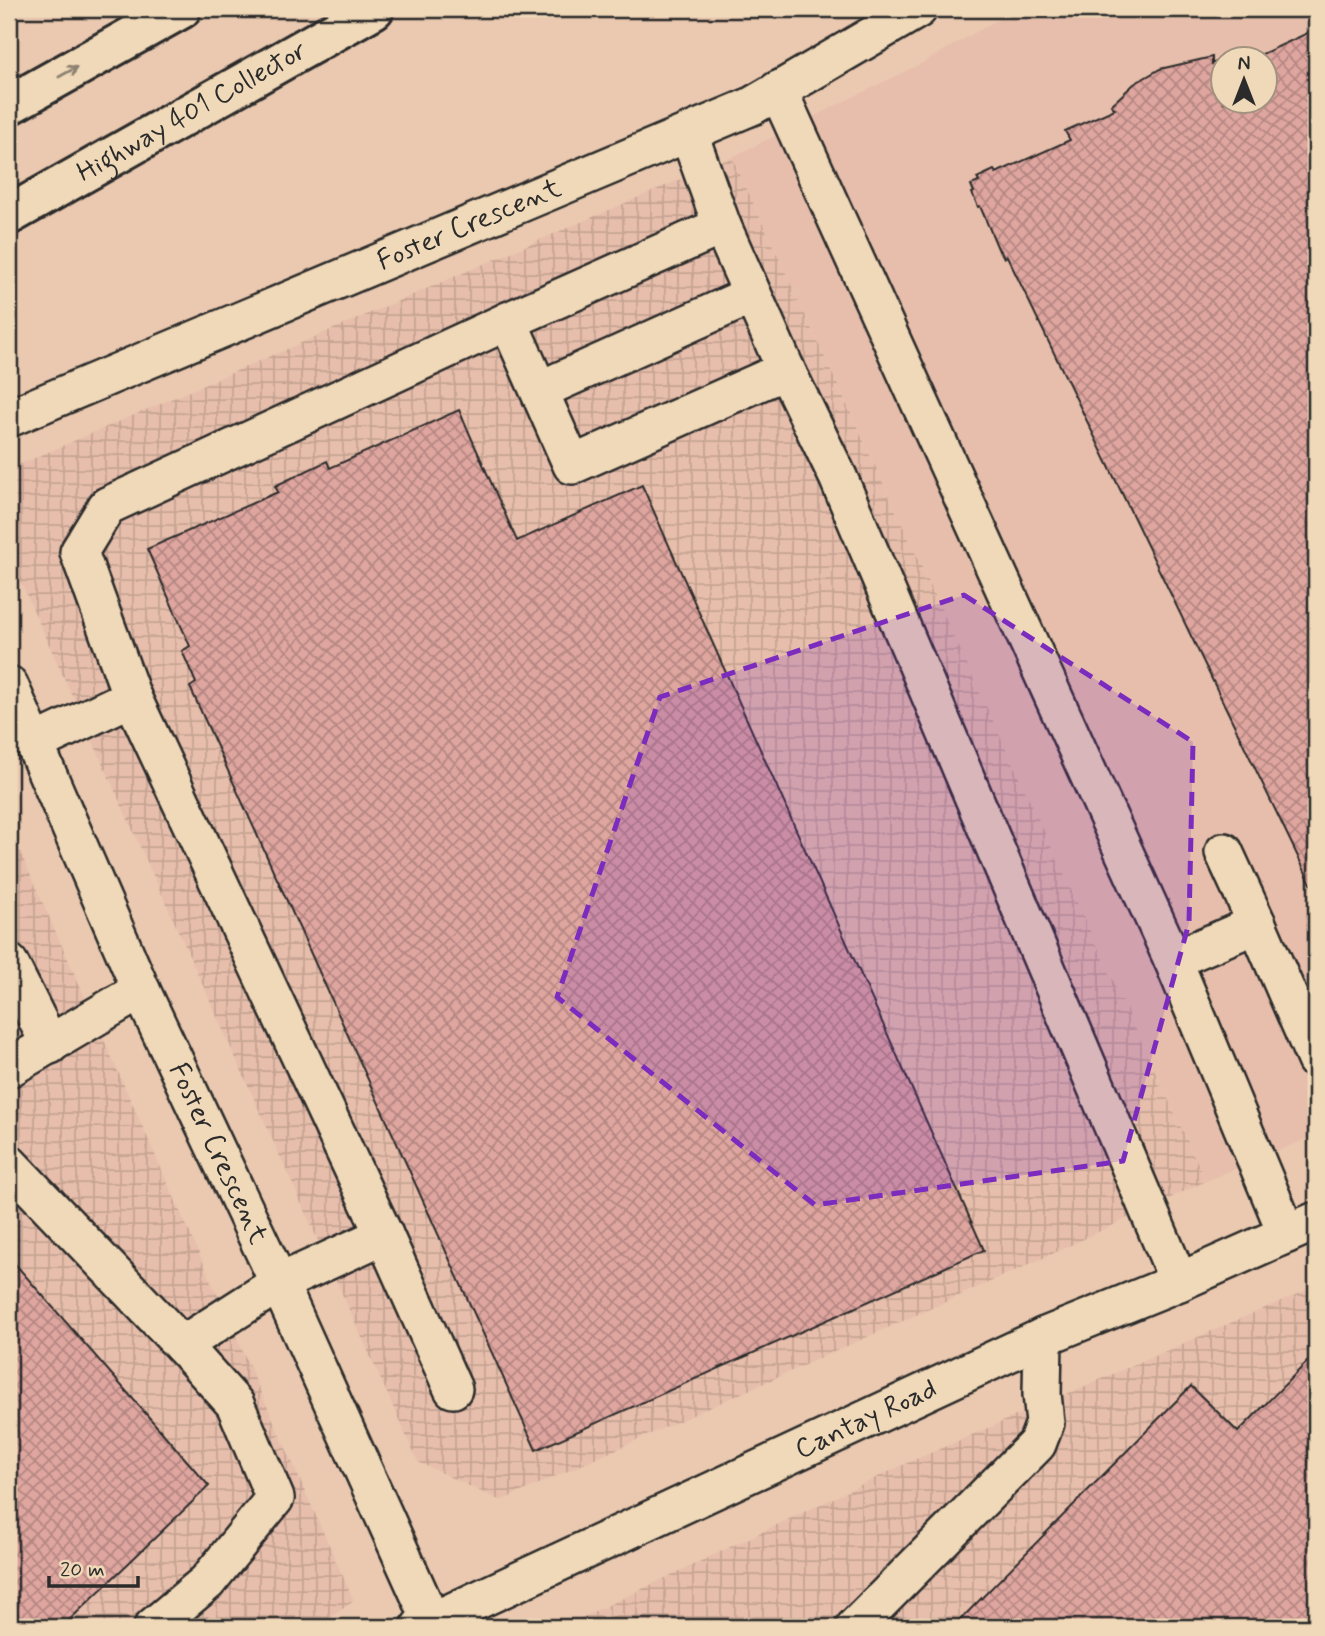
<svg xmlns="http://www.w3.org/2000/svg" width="1325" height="1636" font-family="Mynerve,sans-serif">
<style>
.built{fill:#e7beab;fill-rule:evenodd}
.industrial{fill:url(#industrial-grid)}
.building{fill:url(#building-cross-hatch);stroke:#2b2b2b;stroke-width:2}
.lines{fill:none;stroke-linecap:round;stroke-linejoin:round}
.minor-casing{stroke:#2b2b2b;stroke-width:42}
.highway-casing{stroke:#2b2b2b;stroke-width:44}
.minor{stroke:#f0d9b8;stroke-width:37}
.highway{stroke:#f0d9b8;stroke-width:38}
.oneway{stroke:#8e8272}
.marked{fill:#7b2cbf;fill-opacity:0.2;stroke:#7b2cbf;stroke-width:5;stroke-dasharray:14 9;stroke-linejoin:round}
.labels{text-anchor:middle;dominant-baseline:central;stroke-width:6;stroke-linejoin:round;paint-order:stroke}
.street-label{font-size:28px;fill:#2b2b2b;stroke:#f0d9b8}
</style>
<defs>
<pattern id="industrial-grid" width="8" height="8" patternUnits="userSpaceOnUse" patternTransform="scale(1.75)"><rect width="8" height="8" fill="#e7beab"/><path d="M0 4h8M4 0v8" fill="none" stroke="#c6a393"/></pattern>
<pattern id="building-cross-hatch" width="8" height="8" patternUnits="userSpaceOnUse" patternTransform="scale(1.75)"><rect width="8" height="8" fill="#dfa59f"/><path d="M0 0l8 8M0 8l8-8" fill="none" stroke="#b58782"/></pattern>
</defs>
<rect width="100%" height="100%" fill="#ebc9b0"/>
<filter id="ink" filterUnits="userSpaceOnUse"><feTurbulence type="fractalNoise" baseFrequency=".0143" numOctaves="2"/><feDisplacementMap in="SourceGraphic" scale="14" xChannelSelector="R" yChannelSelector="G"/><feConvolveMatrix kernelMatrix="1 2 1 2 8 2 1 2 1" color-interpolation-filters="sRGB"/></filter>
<g filter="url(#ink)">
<path class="built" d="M1016 9H1316V1135L1206 1181 732 157 924 62ZM1224 60H1266V102H1224Z"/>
<g class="industrial">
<polygon points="732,157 1206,1181 1050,1255 501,1501 418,1462 9,556 9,469"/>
<polygon points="9,827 354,1601 317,1627 9,1627"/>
<polygon points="1316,1286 1316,1627 562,1627 905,1464"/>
</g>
<g class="building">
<polygon points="1316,25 1316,894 1007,256 1004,258 1000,250 999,251 980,206 978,207 972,193 974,192 971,185 979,182 977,178 994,170 996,173 1070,140 1065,131 1115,109 1111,105 1134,84 1160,69 1212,57 1212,64 1227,57 1227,60 1224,60 1224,102 1266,102 1266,60 1249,60 1310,32 1307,29"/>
<polygon points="459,410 517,541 642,485 984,1250 536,1450 190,687 196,683 182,651 190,646 147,549 278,492 275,486 327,461 330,468"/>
<polygon points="9,1257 209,1486 62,1627 9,1627"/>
<polygon points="1316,1353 1316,1627 953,1627 1191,1386 1238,1432"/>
</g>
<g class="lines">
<g class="minor-casing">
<g id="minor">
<polyline points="778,90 1173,960 1287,1234"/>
<polyline points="722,226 786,370 838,477 1179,1282"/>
<polyline points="508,321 572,465 786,370"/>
<polyline points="540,390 752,295"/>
<path id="s1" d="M9 418 752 106 918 9"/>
<path id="s2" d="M9 685 141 990 279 1283 434 1627"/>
<polyline points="132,697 79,552 107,506 508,321 722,226 689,134"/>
<polyline points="35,743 132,697 384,1235 453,1389"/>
<polyline points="1257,924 1316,1060"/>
<polyline points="1173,960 1257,924 1224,852"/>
<polyline points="9,963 50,1045"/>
<polyline points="9,1068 141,990"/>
<polyline points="9,1164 182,1345 235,1404 275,1498 207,1582 153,1627"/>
<polyline points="182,1345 279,1283 384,1235"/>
<path id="s3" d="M420 1627 1043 1337 1179 1282 1316 1221"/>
<polyline points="855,1627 1037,1444 1045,1423 1042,1394 1043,1337"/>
</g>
</g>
<g class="highway-casing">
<g id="highway">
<polyline points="9,105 181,9"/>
<path id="s4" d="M9 215 374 9"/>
</g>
</g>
<use href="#minor" class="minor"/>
<use href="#highway" class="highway"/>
</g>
<defs><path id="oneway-shaft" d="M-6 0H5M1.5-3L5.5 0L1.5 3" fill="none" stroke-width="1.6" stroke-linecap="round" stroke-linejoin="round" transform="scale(1.75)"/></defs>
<use class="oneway" href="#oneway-shaft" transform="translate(68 72) rotate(-29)"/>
</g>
<path class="marked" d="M964 595 1193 742 1189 923 1123 1161 815 1205 557 997 660 697Z"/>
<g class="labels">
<g class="street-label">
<text stroke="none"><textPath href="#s4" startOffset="210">Highway 401 Collector</textPath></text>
<text stroke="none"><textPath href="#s1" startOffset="499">Foster Crescent</textPath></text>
<text stroke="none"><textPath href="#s2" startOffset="513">Foster Crescent</textPath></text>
<text stroke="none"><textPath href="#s3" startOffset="492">Cantay Road</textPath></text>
</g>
</g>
<rect width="1325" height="1636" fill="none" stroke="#f0d9b8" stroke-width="35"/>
<rect x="18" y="18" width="1290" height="1601" fill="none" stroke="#2b2b2b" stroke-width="2.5" filter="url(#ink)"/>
<g transform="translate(1244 80)"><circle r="33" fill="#f0d9b8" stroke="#a19380" stroke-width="2"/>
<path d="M0-5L12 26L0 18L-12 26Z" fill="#2b2b2b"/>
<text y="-10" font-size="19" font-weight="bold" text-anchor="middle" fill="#2b2b2b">N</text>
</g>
<path d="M49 1576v10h89v-10" fill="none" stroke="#2b2b2b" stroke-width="3.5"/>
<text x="60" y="1576" font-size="21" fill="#2b2b2b" stroke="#f0d9b8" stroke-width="5" paint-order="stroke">20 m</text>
</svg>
